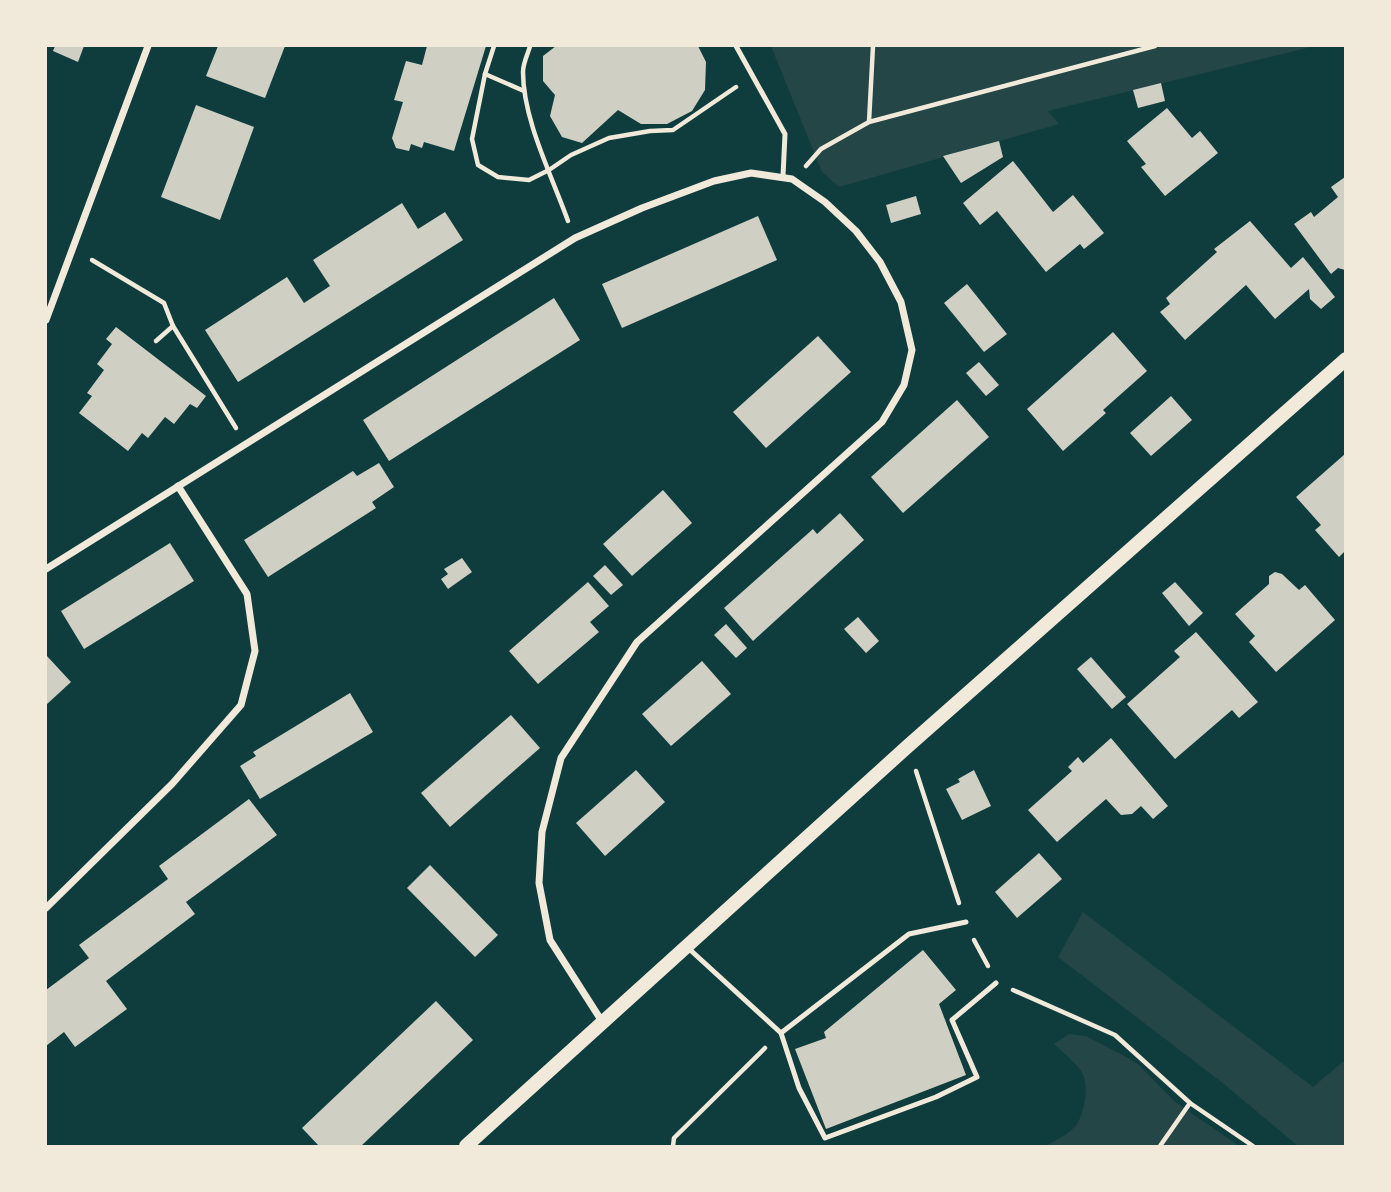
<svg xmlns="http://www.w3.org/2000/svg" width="1391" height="1192" font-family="'Zilla Slab',serif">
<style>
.green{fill:#244646}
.building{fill:#cfcfc3}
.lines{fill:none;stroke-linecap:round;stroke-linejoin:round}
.path{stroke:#f1e9da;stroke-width:4.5}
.service{stroke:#f1e9da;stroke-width:5}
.minor{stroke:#f1e9da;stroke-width:7}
.secondary{stroke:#f1e9da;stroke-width:14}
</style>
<rect width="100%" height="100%" fill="#0f3d3e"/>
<g class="green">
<polygon points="771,46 1315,46 1048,111 1059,124 839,187 822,172"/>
<polygon points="1083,912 1313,1087 1345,1060 1345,1146 1298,1146 1224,1084 1058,957"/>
<path d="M1069 1034 1086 1036 1128 1058 1140 1066 1174 1101 1239 1146H1046C1056 1140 1070 1134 1077 1124 1085 1112 1090 1083 1081 1071 1074 1061 1063 1052 1054 1044Z"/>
</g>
<g class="building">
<polygon points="55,46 84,46 78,62 53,51"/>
<polygon points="218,46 285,46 265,98 206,76"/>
<polygon points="427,46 486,46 454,151 424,142 422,148 411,144 409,151 396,148 392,138 403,102 394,100 406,61 422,65"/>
<polygon points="556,46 698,46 706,62 705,90 692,111 667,124 641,124 618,110 582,143 562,137 550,116 555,95 543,81 543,56"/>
<polygon points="1161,83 1165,101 1138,108 1133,90"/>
<polygon points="196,105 254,127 220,220 161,197"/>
<polygon points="1167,108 1192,138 1200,131 1218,153 1165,196 1141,167 1146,164 1127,141"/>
<polygon points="999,141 1003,157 961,183 943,156"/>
<polygon points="1013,161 1053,212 1073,195 1104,233 1084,249 1080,244 1046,272 997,211 980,225 963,203"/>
<polygon points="1345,177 1345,270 1338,268 1331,274 1294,224 1311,212 1314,217 1338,197 1331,187"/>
<polygon points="916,196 921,214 891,223 886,205"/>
<polygon points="402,203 418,229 445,212 463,240 238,382 205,330 287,277 304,303 330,286 313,260"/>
<polygon points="758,216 777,260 622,328 602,284"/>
<polygon points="1250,221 1291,268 1303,257 1335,297 1321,309 1310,299 1309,289 1275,319 1246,285 1185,340 1160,312 1170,304 1166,298 1217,252 1214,249"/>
<polygon points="967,284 1007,334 984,352 944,303"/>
<polygon points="554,298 580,340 389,461 363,420"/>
<polygon points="116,327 206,396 197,408 190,404 174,424 165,417 148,438 142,433 128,451 79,413 92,396 87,393 104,370 97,364 112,344 106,339"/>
<polygon points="1113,332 1147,371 1103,410 1106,413 1063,451 1027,409"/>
<polygon points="818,336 851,372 766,448 733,412"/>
<polygon points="979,362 999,385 986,396 966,373"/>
<polygon points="1171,396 1192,420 1151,456 1130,433"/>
<polygon points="957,400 989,437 903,513 871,477"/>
<polygon points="1345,454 1345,551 1339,557 1315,530 1321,525 1296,497"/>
<polygon points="379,463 394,487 372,502 376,508 268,577 244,540 353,471 357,476"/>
<polygon points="663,490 692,523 632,576 603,544"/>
<polygon points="840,513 864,540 753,641 724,608 813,529 817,534"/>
<polygon points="170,543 194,581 84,649 61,611"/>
<polygon points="462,558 472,572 448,589 441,579 448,574 444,569"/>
<polygon points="605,565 623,585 611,595 593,576"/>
<polygon points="1275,572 1282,574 1299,590 1305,585 1335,620 1276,672 1249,642 1255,636 1235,614 1269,584 1269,576"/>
<polygon points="588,582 609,606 590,622 599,632 538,684 509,651"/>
<polygon points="1175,582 1203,613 1189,626 1162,593"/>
<polygon points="858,617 879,641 866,653 844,629"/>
<polygon points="726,624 747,648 736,658 714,635"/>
<polygon points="1196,632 1258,702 1239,718 1232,710 1175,759 1127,704 1180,657 1174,651"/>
<polygon points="46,655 71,682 46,705"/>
<polygon points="1091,657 1126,697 1112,709 1077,669"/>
<polygon points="702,661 731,694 671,746 642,714"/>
<polygon points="350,693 373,732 260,799 240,766 256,756 253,752"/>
<polygon points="511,715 540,748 450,827 421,793"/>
<polygon points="1111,738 1168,806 1153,819 1141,806 1132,814 1121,815 1106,799 1057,842 1028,810 1072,771 1068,767 1078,757 1083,763"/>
<polygon points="636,770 665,802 605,856 576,823"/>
<polygon points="974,770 991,806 962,820 946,789 960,782 958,779"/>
<polygon points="249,799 277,835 186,902 195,914 106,981 127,1009 75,1047 64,1032 46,1046 46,990 89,958 79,945 168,879 159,866"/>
<polygon points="1039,853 1062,879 1017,918 995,892"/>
<polygon points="430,865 498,935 475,957 407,888"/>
<polygon points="923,950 956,990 939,1004 966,1075 826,1129 795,1049 826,1038 824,1032"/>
<polygon points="436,1001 473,1040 361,1146 319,1146 302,1128"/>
</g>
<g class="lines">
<g class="path">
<polyline points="494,46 485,74 472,139 478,165 498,177 529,180 549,170 571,155 609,138 650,131 673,130 736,87"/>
<path d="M530 46C528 54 523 63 523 72 523 120 552 176 568 221"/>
<polyline points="485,74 524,91"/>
<polyline points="869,122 873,46"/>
<polyline points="806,166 821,149 869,122 1155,46"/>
<polyline points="92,260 164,303 173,326 236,428"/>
<polyline points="156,341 173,326"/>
<polyline points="916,771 959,903"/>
<polyline points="974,940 988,966"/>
<polyline points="1013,990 1115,1035 1190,1103 1253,1146"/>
<polyline points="673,1146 674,1138 765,1048"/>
<polyline points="1160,1146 1190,1103"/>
</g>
<g class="service">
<polyline points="736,46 785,134 783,176"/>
<polyline points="687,947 781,1033 909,934 966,922"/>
<polyline points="781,1033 799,1088 825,1138 936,1097 977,1077 952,1020 996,983"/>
</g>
<g class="minor">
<polyline points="46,320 148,46"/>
<polyline points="46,569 575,238 642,208 714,181 751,173 792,179 825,202 856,231 880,262 901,302 912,350 904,385 882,422 637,642 561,758 542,832 539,883 550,940 603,1023"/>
<polyline points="46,908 172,784 241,705 255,651 247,594 178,486"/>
</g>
<polyline class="secondary" points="466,1146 908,746 1346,359"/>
</g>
<rect width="1391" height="1192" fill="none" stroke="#f1e9da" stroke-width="94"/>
</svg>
